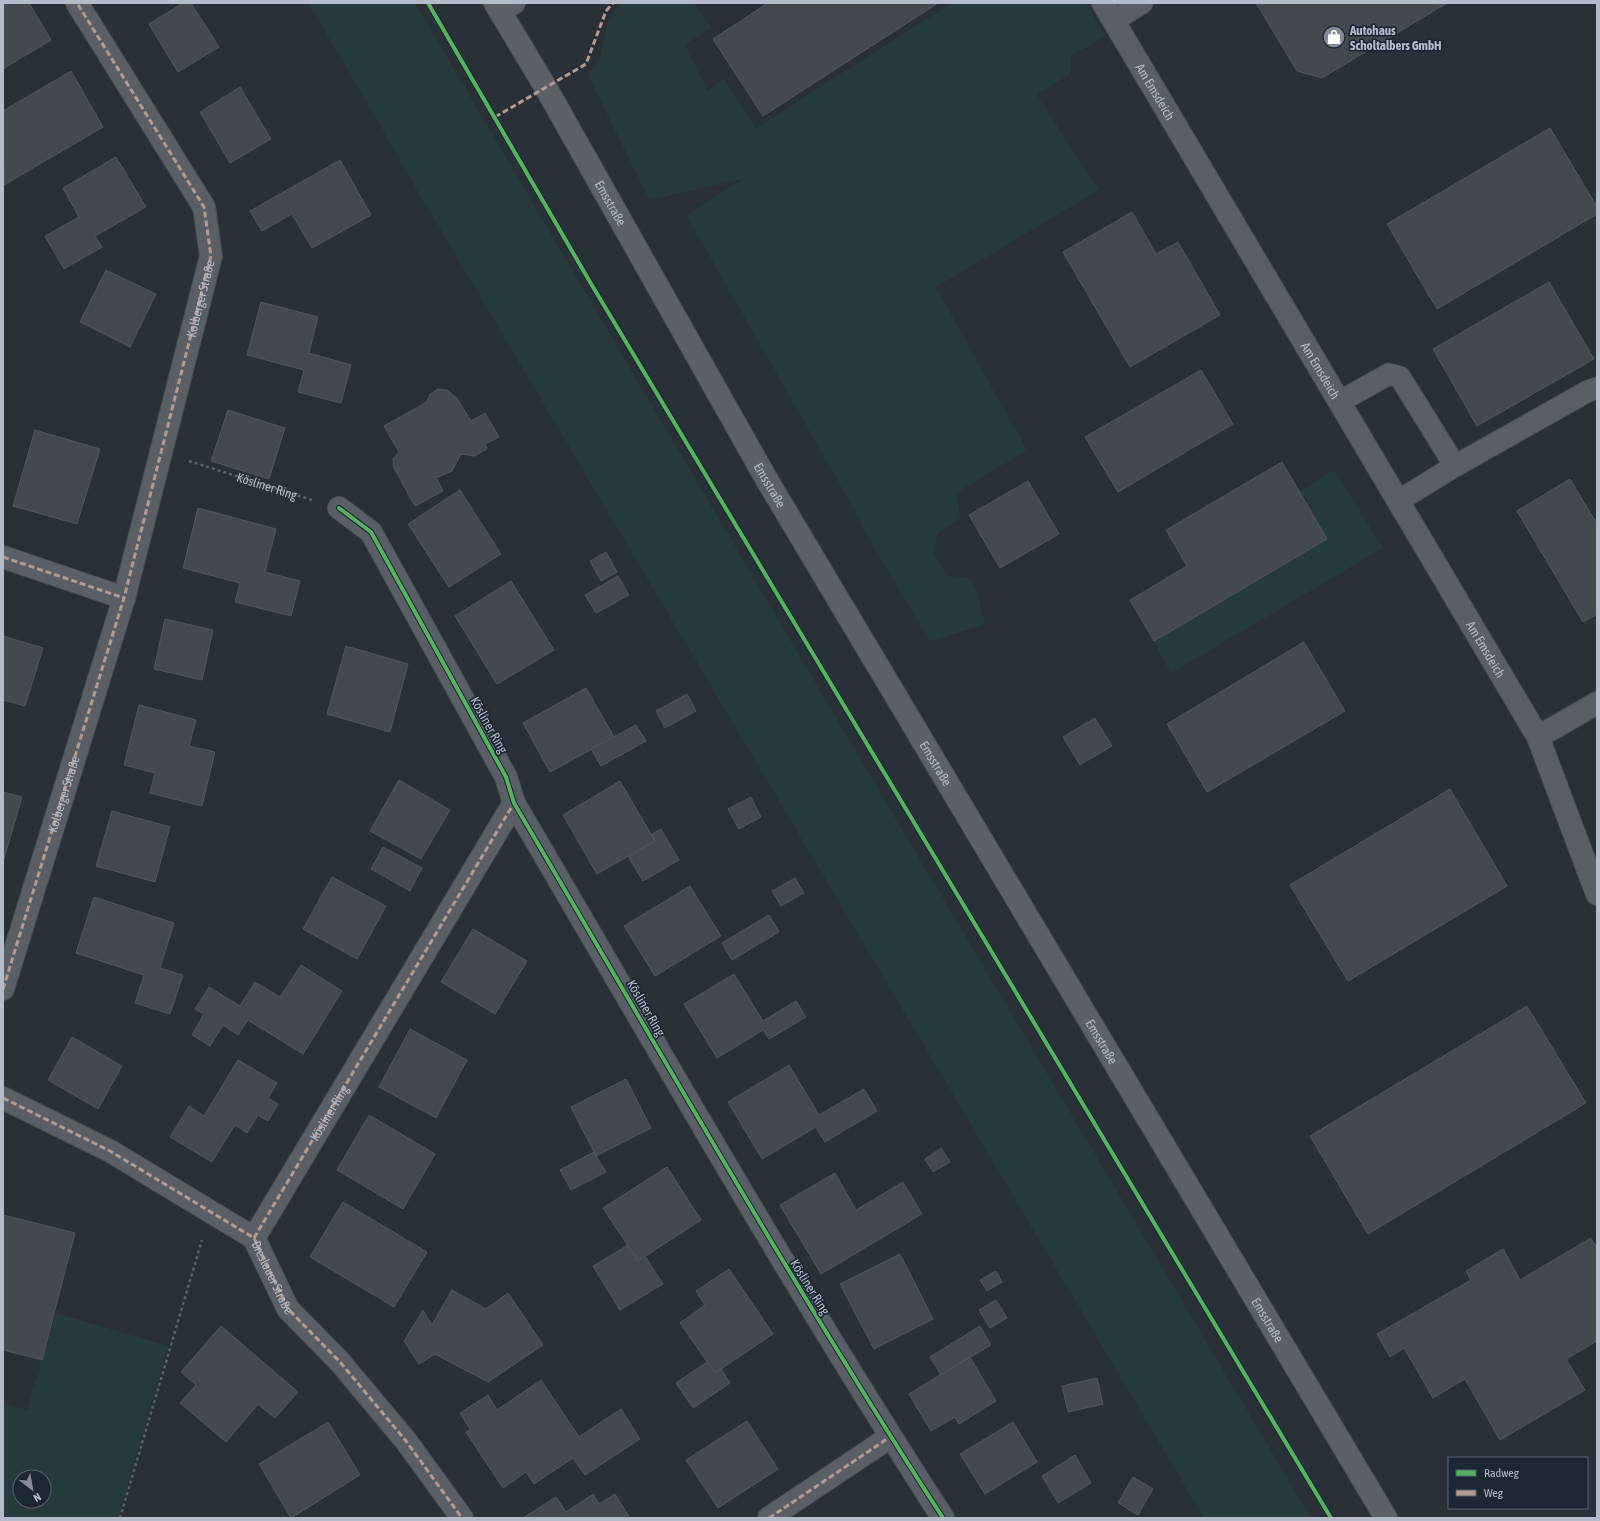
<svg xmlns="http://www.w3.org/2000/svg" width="1600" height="1521" font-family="'Asap Condensed',sans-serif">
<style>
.green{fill:#273a3e;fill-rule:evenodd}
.building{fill:#444950;stroke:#52575f}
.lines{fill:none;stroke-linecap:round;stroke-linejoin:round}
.lane-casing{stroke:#484c53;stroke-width:23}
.street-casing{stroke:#484c53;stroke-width:24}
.primary-casing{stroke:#484c55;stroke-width:24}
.path{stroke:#5d636a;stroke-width:2.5;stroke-dasharray:3 3;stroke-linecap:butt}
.lane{stroke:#5a5e66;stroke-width:21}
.street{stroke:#5a5e66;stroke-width:22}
.primary{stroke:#5c6168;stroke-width:22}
.quiet{stroke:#b69a8f;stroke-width:3;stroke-dasharray:6 3;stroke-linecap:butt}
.cycleway-casing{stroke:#1d2633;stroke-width:6}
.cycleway{stroke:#56b35d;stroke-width:4}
.labels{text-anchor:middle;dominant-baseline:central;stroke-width:3.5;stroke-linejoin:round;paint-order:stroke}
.poi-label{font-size:13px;font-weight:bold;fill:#b4bcc9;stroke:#1d2633;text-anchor:start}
.street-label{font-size:13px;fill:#b4bcc9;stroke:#1d2633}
</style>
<rect width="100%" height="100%" fill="#2a3038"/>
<g class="green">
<polygon points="309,3 415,3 855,750 1311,1518 1204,1518 423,200"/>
<polygon points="620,3 694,3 711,28 685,45 708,91 724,79 756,128 952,3 1086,3 1106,36 1071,56 1070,74 1037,95 1099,190 936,287 1027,450 956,493 960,519 938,533 933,551 947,576 971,578 977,591 984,625 930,641 860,524 860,520 686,215 743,179 649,200 588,75 600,59 605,33 612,13"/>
<polygon points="1334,470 1383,548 1170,674 1154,641 1327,539 1300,492"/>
<path d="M56 1313 168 1346 118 1518H3V1403L27 1410ZM20 1477H44V1501H20Z"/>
</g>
<g class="building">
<polygon points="3,3 29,3 51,40 3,69"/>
<polygon points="183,3 191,3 219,47 178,72 149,24"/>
<polygon points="768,3 938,3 763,116 713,39"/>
<polygon points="1256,3 1447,3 1322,78 1297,71"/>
<polygon points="71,71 103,127 4,185 3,111"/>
<polygon points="240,87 271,139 230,163 200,112"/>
<polygon points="1550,128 1597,207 1597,214 1437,309 1387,224"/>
<polygon points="116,157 146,207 95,236 102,247 64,269 45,236 79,217 63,188"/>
<polygon points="340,160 371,215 312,248 292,214 262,231 250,211"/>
<polygon points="1132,212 1156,254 1178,242 1220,315 1130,367 1063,252"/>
<polygon points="106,270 156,294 130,347 80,322"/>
<polygon points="1549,282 1594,359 1477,426 1433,349"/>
<polygon points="261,302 318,317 309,353 351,365 341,403 298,392 304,370 247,355"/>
<polygon points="1201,370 1233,424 1118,492 1085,437"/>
<polygon points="438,389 447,390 457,398 471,421 485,413 499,437 485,444 487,449 474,456 461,454 452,471 436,478 443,491 415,506 394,468 393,459 399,452 384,426 427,402 430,394"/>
<polygon points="228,410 285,428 269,479 211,461"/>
<polygon points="35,430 100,449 77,524 13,506"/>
<polygon points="1282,462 1327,539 1154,641 1130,600 1187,566 1166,530"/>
<polygon points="1570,479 1597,524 1597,614 1583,622 1517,511"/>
<polygon points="1028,481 1059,534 1000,568 969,515"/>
<polygon points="460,490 501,554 449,587 408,524"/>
<polygon points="198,508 276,529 265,572 300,581 291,616 235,602 240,583 183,568"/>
<polygon points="606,552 617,572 601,581 590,561"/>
<polygon points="618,576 629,595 596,613 585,595"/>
<polygon points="511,581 554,650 497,684 455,616"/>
<polygon points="165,619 213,630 202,680 154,669"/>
<polygon points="3,636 43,648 25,706 3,700"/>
<polygon points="1304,642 1345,711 1207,792 1167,724"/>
<polygon points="346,646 408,664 390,732 327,714"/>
<polygon points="586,688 614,737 550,772 523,723"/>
<polygon points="687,694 696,711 665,728 656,711"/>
<polygon points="139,705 196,720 189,746 215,752 202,806 150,793 155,773 124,765"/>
<polygon points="1095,718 1112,746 1080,765 1063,737"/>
<polygon points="636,725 646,741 601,766 591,749"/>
<polygon points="399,780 450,810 421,859 370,831"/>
<polygon points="620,781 655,841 597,874 563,815"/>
<polygon points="1450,789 1507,886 1348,981 1290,885"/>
<polygon points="3,792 22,797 3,862"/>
<polygon points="751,797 761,817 739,829 728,809"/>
<polygon points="112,811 170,827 155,882 96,866"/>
<polygon points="661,829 679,860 643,881 628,856 655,841 652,834"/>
<polygon points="383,847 422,868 410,891 371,869"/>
<polygon points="332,877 386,906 357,959 303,929"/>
<polygon points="795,878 804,893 781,906 772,891"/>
<polygon points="690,886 721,936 655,976 624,926"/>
<polygon points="94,897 174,923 160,968 183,975 170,1014 135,1003 144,975 76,953"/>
<polygon points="769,915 779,932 732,960 722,943"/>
<polygon points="473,929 527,961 495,1014 441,982"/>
<polygon points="301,965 342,991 303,1054 248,1020 238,1035 223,1025 210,1046 192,1035 204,1014 195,1009 209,987 240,1006 255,982 280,997"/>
<polygon points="734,974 763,1021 796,1001 806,1017 769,1039 763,1030 717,1058 684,1004"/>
<polygon points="1527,1006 1586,1103 1368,1234 1310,1136"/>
<polygon points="410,1029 467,1060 436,1118 379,1087"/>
<polygon points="72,1037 122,1066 98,1109 48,1080"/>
<polygon points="238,1060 277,1083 268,1098 278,1104 268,1121 258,1115 247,1133 235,1125 212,1162 170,1137 189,1106 204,1116"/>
<polygon points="789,1065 819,1115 864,1089 877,1111 825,1142 816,1127 762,1159 728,1102"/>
<polygon points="626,1079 651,1128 596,1156 571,1107"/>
<polygon points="369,1115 435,1154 403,1209 337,1170"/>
<polygon points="941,1148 950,1162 933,1172 925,1159"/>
<polygon points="594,1152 606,1172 571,1190 560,1170"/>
<polygon points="667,1167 701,1220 638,1261 603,1208"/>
<polygon points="835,1173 856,1210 903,1182 922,1214 821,1274 780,1205"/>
<polygon points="343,1202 427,1252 394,1307 310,1257"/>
<polygon points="3,1215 75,1233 42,1360 3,1350"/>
<polygon points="1591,1238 1597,1248 1597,1341 1566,1359 1585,1390 1500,1440 1465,1379 1433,1398 1404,1348 1390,1357 1377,1334 1471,1280 1466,1271 1503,1249 1520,1280"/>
<polygon points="628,1245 638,1261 645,1256 663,1284 620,1310 593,1266"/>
<polygon points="900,1254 933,1319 874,1349 840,1284"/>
<polygon points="729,1269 773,1334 715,1373 680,1323 705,1305 696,1291"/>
<polygon points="996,1271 1002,1282 987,1291 980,1280"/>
<polygon points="452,1290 486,1309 508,1293 543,1345 488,1382 435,1354 419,1364 404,1341 423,1310 432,1325"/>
<polygon points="996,1300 1007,1318 990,1328 979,1310"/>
<polygon points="221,1326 298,1392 275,1418 258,1404 226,1442 180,1403 196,1385 181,1372"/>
<polygon points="980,1326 991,1345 941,1375 930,1357"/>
<polygon points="970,1357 996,1401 959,1424 955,1417 931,1431 909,1394"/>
<polygon points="707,1362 715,1373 721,1369 730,1383 693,1408 676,1383"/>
<polygon points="1097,1378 1103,1404 1068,1412 1062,1386"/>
<polygon points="541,1380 579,1437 621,1409 640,1439 585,1475 573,1458 534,1484 526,1472 503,1488 466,1432 470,1429 460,1413 488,1395 497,1410"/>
<polygon points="747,1421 778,1469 718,1508 686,1460"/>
<polygon points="328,1422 360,1475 291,1518 259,1464"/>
<polygon points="1013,1422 1037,1462 985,1494 960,1454"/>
<polygon points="1075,1455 1091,1483 1058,1503 1042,1476"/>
<polygon points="1133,1477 1153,1489 1138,1515 1118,1503"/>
<polygon points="593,1494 599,1504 615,1494 630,1518 523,1518 556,1497 566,1512"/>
</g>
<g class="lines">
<g class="lane-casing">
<g id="lane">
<polyline points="1113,21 1142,3"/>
<polyline points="1339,402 1389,374 1400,377 1455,466 1398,501"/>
<polyline points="1455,466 1588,391 1597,388"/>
</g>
</g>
<g class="street-casing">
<g id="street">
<path id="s2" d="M1103 3 1538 737 1597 894"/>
<polyline points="500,11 514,3"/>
<path d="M339 508 371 532 506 777 514 803C655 1043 792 1285 943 1518"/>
<polyline points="3,557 124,598"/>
<polyline points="1538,737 1597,703"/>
<polyline points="3,989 124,598 211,256 204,207 77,3"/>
<path id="s3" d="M3 1098 110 1151 254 1238 288 1309 340 1362 406 1441 462 1518"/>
<path id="s4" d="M254 1238 514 803"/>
<polyline points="769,1518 890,1437"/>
</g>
</g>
<g class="primary-casing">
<g id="primary">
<path id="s5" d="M495 3 546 88 767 480 1386 1518"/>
</g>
</g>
<g class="path">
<path id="s1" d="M189 461 312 500"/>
<polyline points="120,1518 202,1240"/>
</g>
<use href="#lane" class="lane"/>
<use href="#street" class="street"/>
<use href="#primary" class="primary"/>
<g class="quiet">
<polyline points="495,117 586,64 606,11 613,3"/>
<polyline points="3,557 124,598"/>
<path id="s6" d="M3 989 124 598 211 256 204 207 77 3"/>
<polyline points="3,1098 110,1151 254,1238 288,1309 340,1362 406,1441 462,1518"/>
<polyline points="254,1238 514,803"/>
<polyline points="769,1518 890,1437"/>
</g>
<g class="cycleway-casing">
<g id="cycleway">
<polyline points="428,3 590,282 1331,1518"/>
<path d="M339 508 371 532 506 777 514 803C655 1043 792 1285 943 1518"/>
</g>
</g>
<use href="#cycleway" class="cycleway"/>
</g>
<defs>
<g id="shop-disc" transform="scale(1.15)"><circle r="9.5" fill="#848b96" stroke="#1d2633"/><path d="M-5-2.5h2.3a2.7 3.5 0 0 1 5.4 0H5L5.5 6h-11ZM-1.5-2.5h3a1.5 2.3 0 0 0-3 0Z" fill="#fff"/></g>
</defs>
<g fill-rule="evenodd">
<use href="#shop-disc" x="1334" y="37"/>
</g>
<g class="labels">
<g class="poi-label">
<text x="1350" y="30">Autohaus<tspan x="1350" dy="15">Scholtalbers GmbH</tspan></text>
</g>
<g class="street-label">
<text stroke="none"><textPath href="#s2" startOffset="103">Am Emsdeich</textPath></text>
<text stroke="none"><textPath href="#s5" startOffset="231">Emsstraße</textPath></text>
<text stroke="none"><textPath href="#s6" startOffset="718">Kolberger Straße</textPath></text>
<text stroke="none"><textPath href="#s2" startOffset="427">Am Emsdeich</textPath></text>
<text stroke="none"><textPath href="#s5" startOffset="555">Emsstraße</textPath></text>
<text stroke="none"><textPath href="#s1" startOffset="82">Kösliner Ring</textPath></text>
<text stroke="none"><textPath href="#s2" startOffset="751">Am Emsdeich</textPath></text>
<text transform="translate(489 725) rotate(61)">Kösliner Ring</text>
<text stroke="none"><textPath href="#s5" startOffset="879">Emsstraße</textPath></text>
<text stroke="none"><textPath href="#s6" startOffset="204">Kolberger Straße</textPath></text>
<text transform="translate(646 1008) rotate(60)">Kösliner Ring</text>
<text stroke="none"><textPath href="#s5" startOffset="1203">Emsstraße</textPath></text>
<text stroke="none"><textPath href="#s4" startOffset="146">Kösliner Ring</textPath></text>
<text stroke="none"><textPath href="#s3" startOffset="331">Breslauer Straße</textPath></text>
<text transform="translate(810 1287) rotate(58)">Kösliner Ring</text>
<text stroke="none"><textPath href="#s5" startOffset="1527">Emsstraße</textPath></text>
</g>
</g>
<rect width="1600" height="1521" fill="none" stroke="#b4bcc9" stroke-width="8"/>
<rect x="1448" y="1457" width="140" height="52" fill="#1d2633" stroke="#59626f"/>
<rect x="1456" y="1470" width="20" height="6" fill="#56b35d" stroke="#59626f"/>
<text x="1484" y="1477" font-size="12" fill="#b4bcc9">Radweg</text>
<rect x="1456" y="1490" width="20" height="6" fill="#b69a8f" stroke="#59626f"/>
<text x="1484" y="1497" font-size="12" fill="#b4bcc9">Weg</text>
<g transform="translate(32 1489) rotate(149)"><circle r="19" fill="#1d2633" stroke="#59626f"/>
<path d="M0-3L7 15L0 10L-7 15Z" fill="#848b96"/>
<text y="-6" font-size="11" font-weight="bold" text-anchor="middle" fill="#b4bcc9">N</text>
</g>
</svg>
